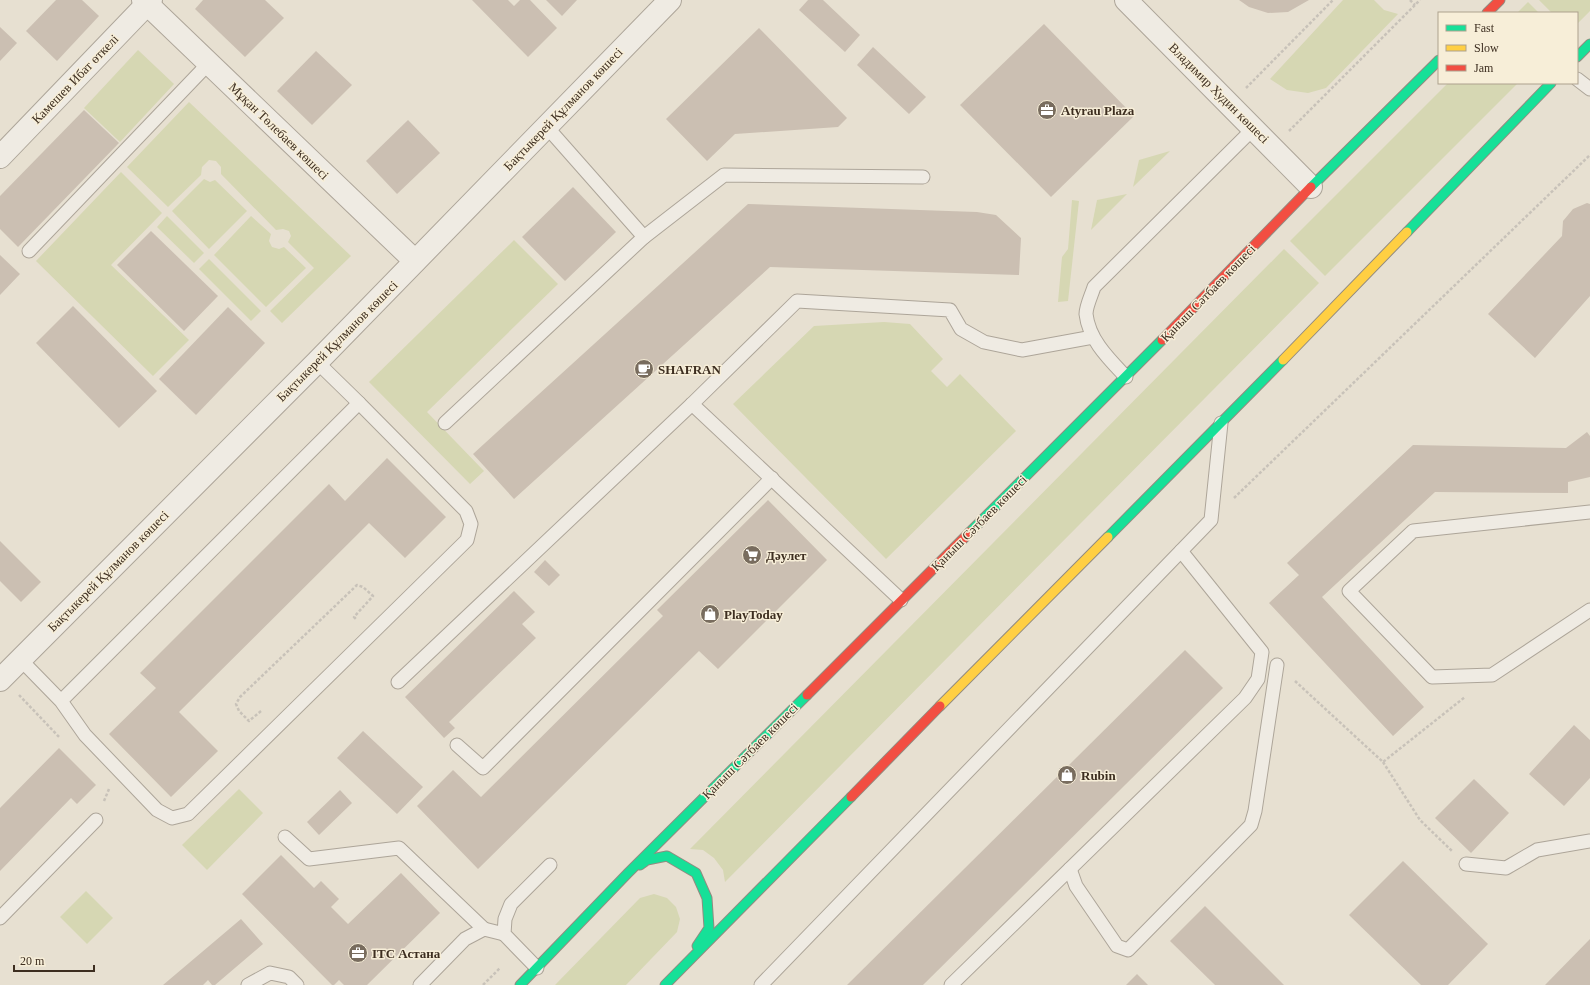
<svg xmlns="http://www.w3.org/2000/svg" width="1590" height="985" font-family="'Times New Roman',serif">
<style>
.green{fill:#d6d7b3}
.building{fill:#cbbfb2}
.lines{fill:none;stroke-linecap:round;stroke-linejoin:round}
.lane-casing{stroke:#ada599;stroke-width:15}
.street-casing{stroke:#ada599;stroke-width:24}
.fast-casing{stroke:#928b80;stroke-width:11}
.slow-casing{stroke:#928b80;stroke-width:11}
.jam-casing{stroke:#928b80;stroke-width:11}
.path{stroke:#c8c2b9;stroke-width:2.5;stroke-dasharray:3 2;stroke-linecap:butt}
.lane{stroke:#efebe3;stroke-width:13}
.street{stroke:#efebe3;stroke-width:22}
.fast{stroke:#16e098;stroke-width:9}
.slow{stroke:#ffcf43;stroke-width:9}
.jam{stroke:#f24e42;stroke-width:9}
.labels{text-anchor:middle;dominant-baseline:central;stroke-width:3;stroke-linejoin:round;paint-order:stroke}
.street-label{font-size:13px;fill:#3d2e20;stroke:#f7eed8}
.poi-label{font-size:13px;font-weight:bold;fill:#3d2e20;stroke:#f7eed8;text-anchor:start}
</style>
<rect width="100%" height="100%" fill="#e7e0d1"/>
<g class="green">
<polygon points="1343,0 1374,0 1384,10 1398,14 1326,88 1308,93 1287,90 1270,79"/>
<polygon points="1539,0 1590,0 1590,11 1577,24 1577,13 1552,13"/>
<polygon points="1528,2 1539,13 1517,13"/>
<polygon points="138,50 174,84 120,142 84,108"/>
<polygon points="1448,83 1518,83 1325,276 1290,241"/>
<polygon points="189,102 351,256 282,323 270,311 314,268 288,242 291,236 289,231 283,229 276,230 221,174 221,167 216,161 209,160 202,167 201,175 168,207 127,167"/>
<polygon points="1170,151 1133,187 1139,160"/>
<polygon points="121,172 162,213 111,265 189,340 153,376 36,261"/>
<polygon points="204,179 210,182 215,180 247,211 209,249 172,211"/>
<polygon points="1127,194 1091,230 1097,200"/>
<polygon points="1072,200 1079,201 1068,301 1058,302 1062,257 1068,249"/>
<polygon points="167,216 204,253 194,263 157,227"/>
<polygon points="251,216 271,234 269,241 272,247 279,249 284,247 306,268 266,307 214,255"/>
<polygon points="514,240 558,284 427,412 484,471 470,484 369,382"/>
<polygon points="1284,249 1319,283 725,882 723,870 714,858 703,850 690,849"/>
<polygon points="209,259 261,311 251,321 199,269"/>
<polygon points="884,322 910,324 943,359 931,371 947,387 960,374 1016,431 886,559 733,404 814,326"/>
<polygon points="239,789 263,813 207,870 182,845"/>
<polygon points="86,891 113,918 87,944 60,917"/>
<polygon points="654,894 667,898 676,907 680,919 677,932 626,985 555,985 640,898"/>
</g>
<g class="building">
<polygon points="56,0 82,0 99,16 57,61 26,31"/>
<polygon points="203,0 265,0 284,18 245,57 195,9"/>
<polygon points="472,0 508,0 514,6 520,0 530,0 557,28 528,57"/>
<polygon points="546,0 577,0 562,16"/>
<polygon points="808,0 823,0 860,35 845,52 799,10"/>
<polygon points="1239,0 1309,0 1288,12 1268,13 1249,7"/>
<polygon points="1044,24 1134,116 1051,197 960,105"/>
<polygon points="0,27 17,43 0,61"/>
<polygon points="759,28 847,118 838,127 735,134 707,161 666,119"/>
<polygon points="873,47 926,97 909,114 857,65"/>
<polygon points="316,51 352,85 312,125 277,91"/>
<polygon points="84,110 119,143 18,247 0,229 0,196"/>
<polygon points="408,120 440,153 397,194 366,161"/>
<polygon points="573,187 616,232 565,281 522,237"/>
<polygon points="1587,203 1590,204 1590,296 1535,358 1488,314 1562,236 1563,221 1573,209"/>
<polygon points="748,204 977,212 996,215 1021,238 1019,275 770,267 514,499 473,454"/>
<polygon points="151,231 218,296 184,331 117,265"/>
<polygon points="0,255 20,274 0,295"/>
<polygon points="73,306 157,391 119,428 36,343"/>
<polygon points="228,307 265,343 196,415 159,379"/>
<polygon points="1587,432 1590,436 1590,477 1568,482 1568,493 1435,492 1322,597 1424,707 1393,736 1269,603 1299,575 1287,563 1413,445 1566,448"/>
<polygon points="387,458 446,517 405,558 369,523 179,712 218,751 171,797 109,734 156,688 140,673 329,484 345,501"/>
<polygon points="768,500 827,560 718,669 699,651 478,869 417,806 453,770 481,797 663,616 657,610"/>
<polygon points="0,541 41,582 21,602 0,581"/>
<polygon points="545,560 560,575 549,586 534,572"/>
<polygon points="514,591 535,612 522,624 536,638 449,722 455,728 444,738 405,697"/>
<polygon points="1185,650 1223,688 923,985 847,985"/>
<polygon points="1574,725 1590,740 1590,778 1564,806 1529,774"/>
<polygon points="363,731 423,787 397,814 337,758"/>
<polygon points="59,748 96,785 77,804 71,798 0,871 0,808"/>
<polygon points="1474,779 1509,813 1471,853 1435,818"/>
<polygon points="340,790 352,803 319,835 307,822"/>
<polygon points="281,855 314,888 321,881 339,899 331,907 348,924 401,873 440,913 367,985 344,985 339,980 334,985 332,985 242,894"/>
<polygon points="1403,861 1488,944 1448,985 1421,985 1349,915"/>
<polygon points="1205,906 1284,985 1215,985 1170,941"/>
<polygon points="241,919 263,944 215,985 212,985 208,980 203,985 163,985"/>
<polygon points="1590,939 1590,985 1545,985"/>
<polygon points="1137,974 1148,985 1126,985"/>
</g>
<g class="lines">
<g class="lane-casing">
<g id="lane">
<polyline points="1577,79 1590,89"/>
<polyline points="546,126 644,237 724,175 923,177"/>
<polyline points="29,251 209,63"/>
<polyline points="317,362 359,403"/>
<path d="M1126 377C1109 359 1089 340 1086 314 1086 306 1092 294 1094 287L1253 129"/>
<polyline points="445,423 644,237"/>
<polyline points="1590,512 1413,531 1349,591 1432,677 1492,675 1590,610"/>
<polyline points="901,600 692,404 797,301 950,310 961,329 984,342 1022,350 1093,337"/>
<polyline points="20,659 61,701 85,735 157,810 172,818 188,814 467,540 471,524 466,511 359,403 61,701"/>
<polyline points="398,682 692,404"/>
<polyline points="457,745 483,768 772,478"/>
<polyline points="285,837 309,859 399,848 484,929"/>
<polyline points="1466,864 1506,868 1537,850 1590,841"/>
<polyline points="1070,869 1076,886 1117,946 1128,950 1251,825 1255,811 1277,665"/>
<polyline points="0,918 96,820"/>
<polyline points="537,968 504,934 505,919 511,904 550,865"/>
<polyline points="248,985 270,973 289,977 297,985"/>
<polyline points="420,985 465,939 484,929 504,934"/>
<polyline points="761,985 1211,520 1221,423"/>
<polyline points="951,985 1245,698 1258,679 1262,652 1181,551"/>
</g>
</g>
<g class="street-casing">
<g id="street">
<polyline points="143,0 415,261"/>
<polyline points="1126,0 1311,187"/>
<polyline points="0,157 151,0"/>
<polyline points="0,680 317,362 670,0"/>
</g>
</g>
<g class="fast-casing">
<g id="fast">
<polyline points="1577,57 1590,44"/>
<polyline points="1311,187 1439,60"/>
<polyline points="1407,232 1551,83"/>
<polyline points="970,532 1162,340"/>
<polyline points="1108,537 1283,360"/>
<polyline points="640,865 647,860 667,856 696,873 707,898 709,928 697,946"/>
<polyline points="520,985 628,873 807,695"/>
<polyline points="665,985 851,797"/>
</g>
</g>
<g class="slow-casing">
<g id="slow">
<polyline points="1283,360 1407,232"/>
<polyline points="940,706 1108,537"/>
</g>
</g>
<g class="jam-casing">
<g id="jam">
<polyline points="1487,13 1500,0"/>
<polyline points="1162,340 1311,187"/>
<polyline points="807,695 970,532"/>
<polyline points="851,797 940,706"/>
</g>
</g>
<g class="path">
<polyline points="1410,0 1415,5"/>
<polyline points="1246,88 1333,0"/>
<polyline points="1289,131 1420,0"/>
<polyline points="1234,498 1590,155"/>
<polyline points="1295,681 1383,762 1465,697"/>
<polyline points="19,695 60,738"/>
<polyline points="261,711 249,721 239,711 236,704 240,697 357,585 363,587 373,596 354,617 357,620"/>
<polyline points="1383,762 1420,820 1452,851"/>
<polyline points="104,801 109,789"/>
<polyline points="483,985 500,968"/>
</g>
<use href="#lane" class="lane"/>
<use href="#street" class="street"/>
<use href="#fast" class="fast"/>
<use href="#slow" class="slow"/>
<use href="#jam" class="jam"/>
</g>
<defs>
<g id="office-disc" transform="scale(1)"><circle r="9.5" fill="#786c5e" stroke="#f7eed8"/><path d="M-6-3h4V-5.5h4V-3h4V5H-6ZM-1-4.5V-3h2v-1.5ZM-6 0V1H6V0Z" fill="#fff"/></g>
<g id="cafe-disc" transform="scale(1)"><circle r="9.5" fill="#786c5e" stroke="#f7eed8"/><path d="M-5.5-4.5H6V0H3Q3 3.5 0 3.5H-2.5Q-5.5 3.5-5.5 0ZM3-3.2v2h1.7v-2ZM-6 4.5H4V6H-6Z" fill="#fff"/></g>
<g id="supermarket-disc" transform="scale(1)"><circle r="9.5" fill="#786c5e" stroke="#f7eed8"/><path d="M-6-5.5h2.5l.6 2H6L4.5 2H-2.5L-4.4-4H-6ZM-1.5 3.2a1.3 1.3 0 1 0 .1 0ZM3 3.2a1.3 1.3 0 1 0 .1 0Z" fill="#fff"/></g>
<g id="shop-disc" transform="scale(1)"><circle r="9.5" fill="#786c5e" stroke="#f7eed8"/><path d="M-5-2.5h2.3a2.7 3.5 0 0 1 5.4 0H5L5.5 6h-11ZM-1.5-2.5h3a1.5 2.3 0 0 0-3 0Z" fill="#fff"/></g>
</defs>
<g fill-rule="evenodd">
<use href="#office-disc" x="1047" y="110"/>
<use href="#cafe-disc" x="644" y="369"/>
<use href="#supermarket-disc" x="752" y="555"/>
<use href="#shop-disc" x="710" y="614"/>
<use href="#shop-disc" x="1067" y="775"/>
<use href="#office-disc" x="358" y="953"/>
</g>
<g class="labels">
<g class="street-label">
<text transform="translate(75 79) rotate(-46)">Камешев Ибат өткелі</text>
<text transform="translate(1219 93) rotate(45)">Владимир Худин көшесі</text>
<text transform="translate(563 109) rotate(-46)">Бақтыкерей Құлманов көшесі</text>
<text transform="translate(279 131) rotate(44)">Мұқан Төлебаев көшесі</text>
<text transform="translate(1208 293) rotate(-46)">Қаныш Сәтбаев көшесі</text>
<text transform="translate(337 341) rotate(-45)">Бақтыкерей Құлманов көшесі</text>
<text transform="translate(979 523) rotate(-45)">Қаныш Сәтбаев көшесі</text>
<text transform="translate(108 571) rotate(-45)">Бақтыкерей Құлманов көшесі</text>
<text transform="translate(750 751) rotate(-45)">Қаныш Сәтбаев көшесі</text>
</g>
<g class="poi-label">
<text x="1061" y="110">Atyrau Plaza</text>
<text x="658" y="369">SHAFRAN</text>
<text x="766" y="555">Дәулет</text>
<text x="724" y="614">PlayToday</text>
<text x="1081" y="775">Rubin</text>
<text x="372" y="953">ITC Астана</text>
</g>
</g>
<rect x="1438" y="12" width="140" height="72" fill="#f7eed8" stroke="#ada18e"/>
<rect x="1446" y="25" width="20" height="6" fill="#16e098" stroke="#ada18e"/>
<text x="1474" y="32" font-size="12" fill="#3d2e20">Fast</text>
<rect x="1446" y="45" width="20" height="6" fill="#ffcf43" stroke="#ada18e"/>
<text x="1474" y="52" font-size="12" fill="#3d2e20">Slow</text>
<rect x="1446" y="65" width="20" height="6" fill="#f24e42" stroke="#ada18e"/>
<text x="1474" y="72" font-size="12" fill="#3d2e20">Jam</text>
<path d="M14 965v6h80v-6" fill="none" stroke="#3d2e20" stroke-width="2"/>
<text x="20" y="965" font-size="12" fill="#3d2e20" stroke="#f7eed8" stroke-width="3" paint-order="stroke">20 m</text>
</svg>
